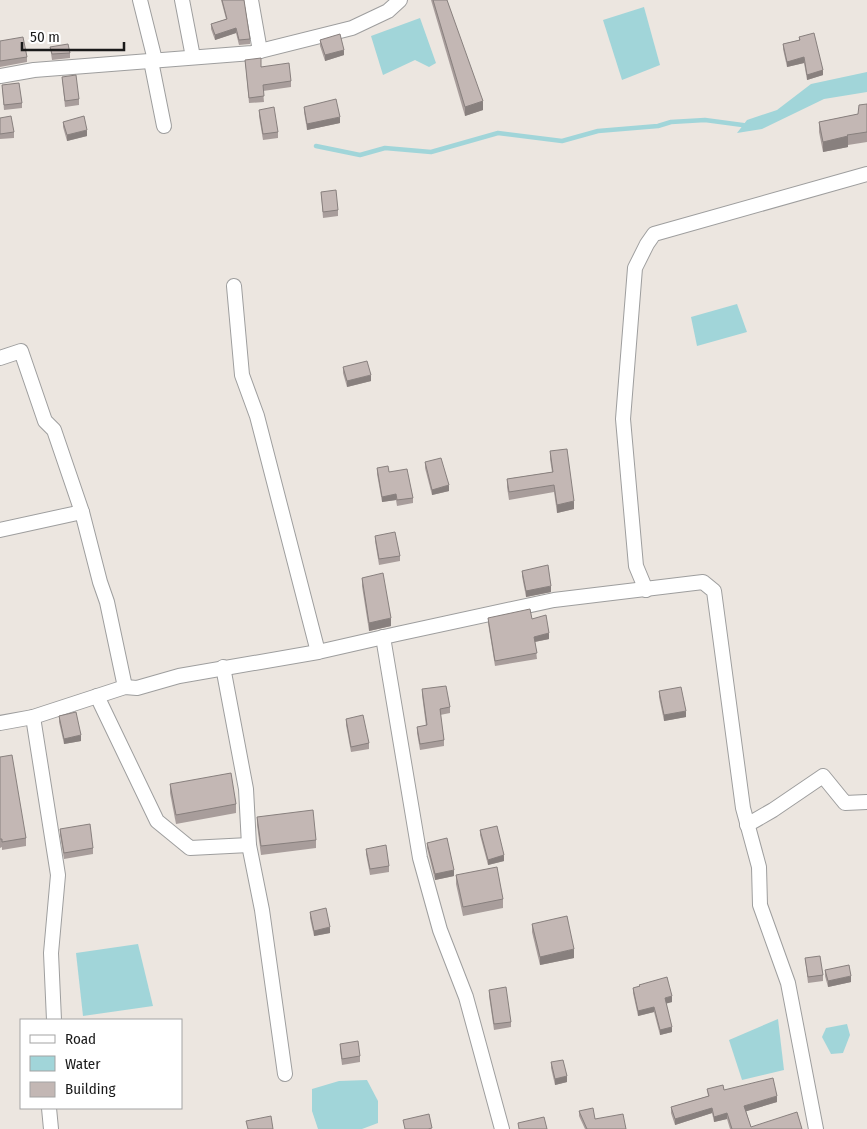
<svg xmlns="http://www.w3.org/2000/svg" width="867" height="1129" font-family="'Fira Sans Condensed',sans-serif">
<style>
.water{fill:#a1d5d9}
.lines{fill:none;stroke-linecap:round;stroke-linejoin:round}
.stream{stroke:#a1d5d9;stroke-width:4.5}
.minor-casing{stroke:#9e9e9e;stroke-width:16}
.minor{stroke:#fff;stroke-width:14}
.wall{fill:#a89d9b}
.shaded-wall{fill:#88807e}
.building{fill:#c3b7b4;stroke:#88807e}
</style>
<rect width="100%" height="100%" fill="#ece6e0"/>
<g class="water">
<polygon points="644,7 660,65 622,80 603,20"/>
<polygon points="420,18 436,63 429,67 415,60 383,75 371,36"/>
<polygon points="867,72 867,92 824,99 762,129 737,133 747,120 777,110 811,84"/>
<polygon points="737,304 747,332 697,346 691,317"/>
<polygon points="138,944 153,1006 83,1016 76,953"/>
<polygon points="778,1019 784,1070 742,1080 729,1040"/>
<polygon points="847,1024 850,1035 843,1053 831,1054 822,1037 826,1028"/>
<polygon points="367,1080 378,1101 378,1123 362,1129 318,1129 312,1111 312,1089 339,1081"/>
</g>
<g class="lines">
<polyline class="stream" points="316,146 360,155 385,148 431,152 498,133 562,141 598,131 658,126 671,122 705,120 750,126"/>
<g class="minor-casing">
<g id="minor">
<polyline points="140,0 155,60"/>
<polyline points="182,0 193,57"/>
<polyline points="251,0 260,51"/>
<polyline points="151,61 164,126"/>
<polyline points="0,76 34,70 252,53 352,28 388,11 400,0"/>
<polyline points="234,286 242,375 257,416 318,652"/>
<polyline points="0,358 21,351 45,421 54,430 82,512 100,582 107,602 125,687"/>
<polyline points="0,530 82,512"/>
<polyline points="646,590 636,566 623,419 635,268 647,244 654,234 867,174"/>
<polyline points="383,637 420,858 440,930 466,997 502,1129"/>
<polyline points="223,667 246,789 249,845 262,910 285,1074"/>
<polyline points="97,696 157,821 190,848 249,845"/>
<polyline points="33,717 58,875 51,953 54,1020"/>
<polyline points="0,723 33,717 125,687 137,688 179,676 318,652 397,634 554,600 703,582 714,591 743,808 759,867 760,905 788,983 816,1129"/>
<polyline points="747,825 773,810 823,776 845,803 867,802"/>
<polyline points="49,1108 51,1129"/>
</g>
</g>
<use href="#minor" class="minor"/>
</g>
<g class="wall">
<polygon points="221,0 244,0 250,39 250,44 239,45 236,33 215,40 211,29 211,24 226,19"/>
<polygon points="431,0 447,0 483,110 465,116"/>
<polygon points="799,37 823,75 807,80 804,63 787,67 783,49 783,44 799,40"/>
<polygon points="320,40 344,55 325,61 320,46"/>
<polygon points="0,41 27,57 27,62 0,67"/>
<polygon points="50,47 70,53 70,58 52,60"/>
<polygon points="245,60 291,81 291,87 263,91 264,102 249,103"/>
<polygon points="62,77 79,99 79,105 65,107"/>
<polygon points="2,85 22,103 22,108 4,110"/>
<polygon points="867,104 867,142 848,145 848,147 823,152 819,132 819,122 858,114"/>
<polygon points="304,107 340,123 307,130 304,112"/>
<polygon points="259,110 278,132 278,138 263,140 259,116"/>
<polygon points="0,118 14,132 14,138 0,139"/>
<polygon points="63,122 87,136 67,141 63,127"/>
<polygon points="321,192 338,210 338,216 323,218"/>
<polygon points="343,367 371,381 347,387 343,373"/>
<polygon points="550,451 574,509 557,513 554,492 509,500 507,487 507,479 552,472 550,459"/>
<polygon points="425,462 449,491 432,495 425,468"/>
<polygon points="377,468 389,472 413,498 413,503 397,506 396,500 382,502 377,474"/>
<polygon points="375,536 400,556 400,561 379,565 375,541"/>
<polygon points="522,571 551,592 526,597 522,576"/>
<polygon points="362,578 391,626 369,631 362,586"/>
<polygon points="488,618 532,619 549,639 535,642 537,659 495,666 488,623"/>
<polygon points="422,689 450,707 450,713 440,715 444,740 444,746 420,750 417,733 417,727 426,726 422,695"/>
<polygon points="659,691 686,717 664,721 659,697"/>
<polygon points="59,716 81,741 64,744 59,722"/>
<polygon points="346,719 369,743 369,749 351,752 346,725"/>
<polygon points="0,757 26,838 26,846 2,850 2,847 0,848"/>
<polygon points="170,784 236,804 236,813 176,824 170,793"/>
<polygon points="257,817 316,840 316,848 261,855 257,825"/>
<polygon points="60,829 93,848 93,854 64,859 60,835"/>
<polygon points="480,830 504,861 488,865 480,835"/>
<polygon points="427,843 454,876 435,880 427,848"/>
<polygon points="366,849 389,866 389,872 370,875 366,854"/>
<polygon points="456,875 503,899 503,908 463,916 456,884"/>
<polygon points="310,912 330,933 314,936 310,918"/>
<polygon points="532,924 574,958 540,965 532,932"/>
<polygon points="805,958 823,975 823,981 808,983"/>
<polygon points="825,970 851,982 828,987 825,976"/>
<polygon points="639,985 672,1002 666,1003 672,1032 660,1035 654,1012 638,1016 633,993 633,988 639,987"/>
<polygon points="489,990 511,1022 511,1027 494,1030 489,996"/>
<polygon points="340,1044 360,1056 360,1062 342,1065 340,1050"/>
<polygon points="551,1062 567,1082 555,1085 551,1068"/>
<polygon points="707,1089 724,1090 777,1102 746,1111 751,1127 802,1129 730,1129 727,1119 714,1122 712,1113 675,1125 671,1113 671,1107 708,1096"/>
<polygon points="579,1111 595,1119 626,1129 585,1129 579,1116"/>
</g>
<g class="shaded-wall">
<polygon points="236,28 236,33 215,40 215,35"/>
<polygon points="344,50 344,55 325,61 325,55"/>
<polygon points="804,57 804,63 787,67 787,62"/>
<polygon points="823,70 823,75 807,80 807,75"/>
<polygon points="483,101 483,110 465,116 465,107"/>
<polygon points="340,117 340,123 307,130 307,124"/>
<polygon points="87,130 87,136 67,141 67,135"/>
<polygon points="848,136 848,147 823,152 823,142"/>
<polygon points="371,375 371,381 347,387 347,381"/>
<polygon points="449,485 449,491 432,495 432,490"/>
<polygon points="396,494 396,500 382,502 382,497"/>
<polygon points="574,501 574,509 557,513 557,505"/>
<polygon points="551,586 551,592 526,597 526,591"/>
<polygon points="391,618 391,626 369,631 369,623"/>
<polygon points="549,633 549,639 534,642 534,637"/>
<polygon points="686,711 686,717 664,721 664,715"/>
<polygon points="81,735 81,741 64,744 64,739"/>
<polygon points="504,855 504,861 488,865 488,860"/>
<polygon points="454,870 454,876 435,880 435,874"/>
<polygon points="330,927 330,933 314,936 314,931"/>
<polygon points="574,949 574,958 540,965 540,957"/>
<polygon points="851,976 851,982 828,987 828,981"/>
<polygon points="672,996 672,1002 665,1004 665,998"/>
<polygon points="654,1007 654,1012 638,1016 638,1011"/>
<polygon points="672,1027 672,1032 660,1035 660,1030"/>
<polygon points="567,1076 567,1082 555,1085 555,1079"/>
<polygon points="777,1096 777,1102 744,1112 744,1106"/>
<polygon points="712,1108 712,1113 675,1125 675,1119"/>
<polygon points="727,1113 727,1119 714,1122 714,1117"/>
</g>
<g class="building">
<polygon points="222,0 244,0 250,39 239,40 236,28 215,35 211,24 227,19"/>
<polygon points="433,0 447,0 483,101 465,107"/>
<polygon points="814,33 823,70 807,75 804,57 787,62 783,44 800,40 799,37"/>
<polygon points="340,34 344,50 325,55 320,40"/>
<polygon points="23,37 27,57 0,61 0,41"/>
<polygon points="68,44 70,53 52,54 50,47"/>
<polygon points="261,58 261,67 289,63 291,81 263,85 264,96 249,98 245,60"/>
<polygon points="76,75 79,99 65,101 62,77"/>
<polygon points="19,83 22,103 4,105 2,85"/>
<polygon points="336,99 340,117 307,124 304,107"/>
<polygon points="867,104 867,132 847,135 848,136 823,142 819,122 858,114 859,105"/>
<polygon points="274,107 278,132 263,134 259,110"/>
<polygon points="11,116 14,132 0,134 0,118"/>
<polygon points="84,116 87,130 67,135 63,122"/>
<polygon points="336,190 338,210 323,212 321,192"/>
<polygon points="367,361 371,375 347,381 343,367"/>
<polygon points="567,449 574,501 557,505 554,485 509,492 507,479 553,472 550,451"/>
<polygon points="441,458 449,485 432,490 425,462"/>
<polygon points="388,466 389,472 407,469 413,498 397,500 396,494 382,497 377,468"/>
<polygon points="395,532 400,556 379,559 375,536"/>
<polygon points="548,565 551,586 526,591 522,571"/>
<polygon points="383,573 391,618 369,623 362,578"/>
<polygon points="530,609 532,619 546,615 549,633 534,637 537,653 495,661 488,618"/>
<polygon points="446,686 450,707 440,709 444,740 420,744 417,727 427,725 422,689"/>
<polygon points="681,687 686,711 664,715 659,691"/>
<polygon points="76,712 81,735 64,739 59,716"/>
<polygon points="363,715 369,743 351,747 346,719"/>
<polygon points="12,755 26,838 2,842 2,839 0,839 0,757"/>
<polygon points="231,773 236,804 176,815 170,784"/>
<polygon points="313,810 316,840 261,846 257,817"/>
<polygon points="90,824 93,848 64,853 60,829"/>
<polygon points="497,826 504,855 488,860 480,830"/>
<polygon points="447,838 454,870 435,874 427,843"/>
<polygon points="386,845 389,866 370,869 366,849"/>
<polygon points="497,867 503,899 463,907 456,875"/>
<polygon points="326,908 330,927 314,931 310,912"/>
<polygon points="567,916 574,949 540,957 532,924"/>
<polygon points="820,956 823,975 808,977 805,958"/>
<polygon points="849,965 851,976 828,981 825,970"/>
<polygon points="667,977 672,996 665,998 672,1027 660,1030 654,1007 638,1011 633,988 640,986 639,985"/>
<polygon points="506,987 511,1022 494,1024 489,990"/>
<polygon points="358,1041 360,1056 342,1059 340,1044"/>
<polygon points="563,1060 567,1076 555,1079 551,1062"/>
<polygon points="773,1078 777,1096 744,1106 751,1127 797,1112 802,1129 732,1129 727,1113 714,1117 712,1108 675,1119 671,1107 709,1096 707,1089 723,1085 724,1090"/>
<polygon points="593,1108 595,1119 623,1114 626,1129 587,1129 579,1111"/>
<polygon points="429,1114 432,1128 428,1129 405,1129 403,1120"/>
<polygon points="271,1116 273,1129 248,1129 246,1121"/>
<polygon points="544,1117 547,1129 519,1129 518,1123"/>
</g>
<rect x="20" y="1019" width="162" height="90" fill="#ffffff" stroke="#a3a3a3"/>
<rect x="30" y="1035" width="25" height="8" fill="#ffffff" stroke="#a3a3a3"/>
<text x="65" y="1044" font-size="15" fill="#1a1a1a">Road</text>
<rect x="30" y="1056" width="25" height="15" fill="#a1d5d9" stroke="#a3a3a3"/>
<text x="65" y="1069" font-size="15" fill="#1a1a1a">Water</text>
<rect x="30" y="1082" width="25" height="15" fill="#c3b7b4" stroke="#a3a3a3"/>
<text x="65" y="1094" font-size="15" fill="#1a1a1a">Building</text>
<path d="M22 42v8h102v-8" fill="none" stroke="#1a1a1a" stroke-width="2.5"/>
<text x="30" y="42" font-size="15" fill="#1a1a1a" stroke="#ffffff" stroke-width="4" paint-order="stroke">50 m</text>
</svg>
